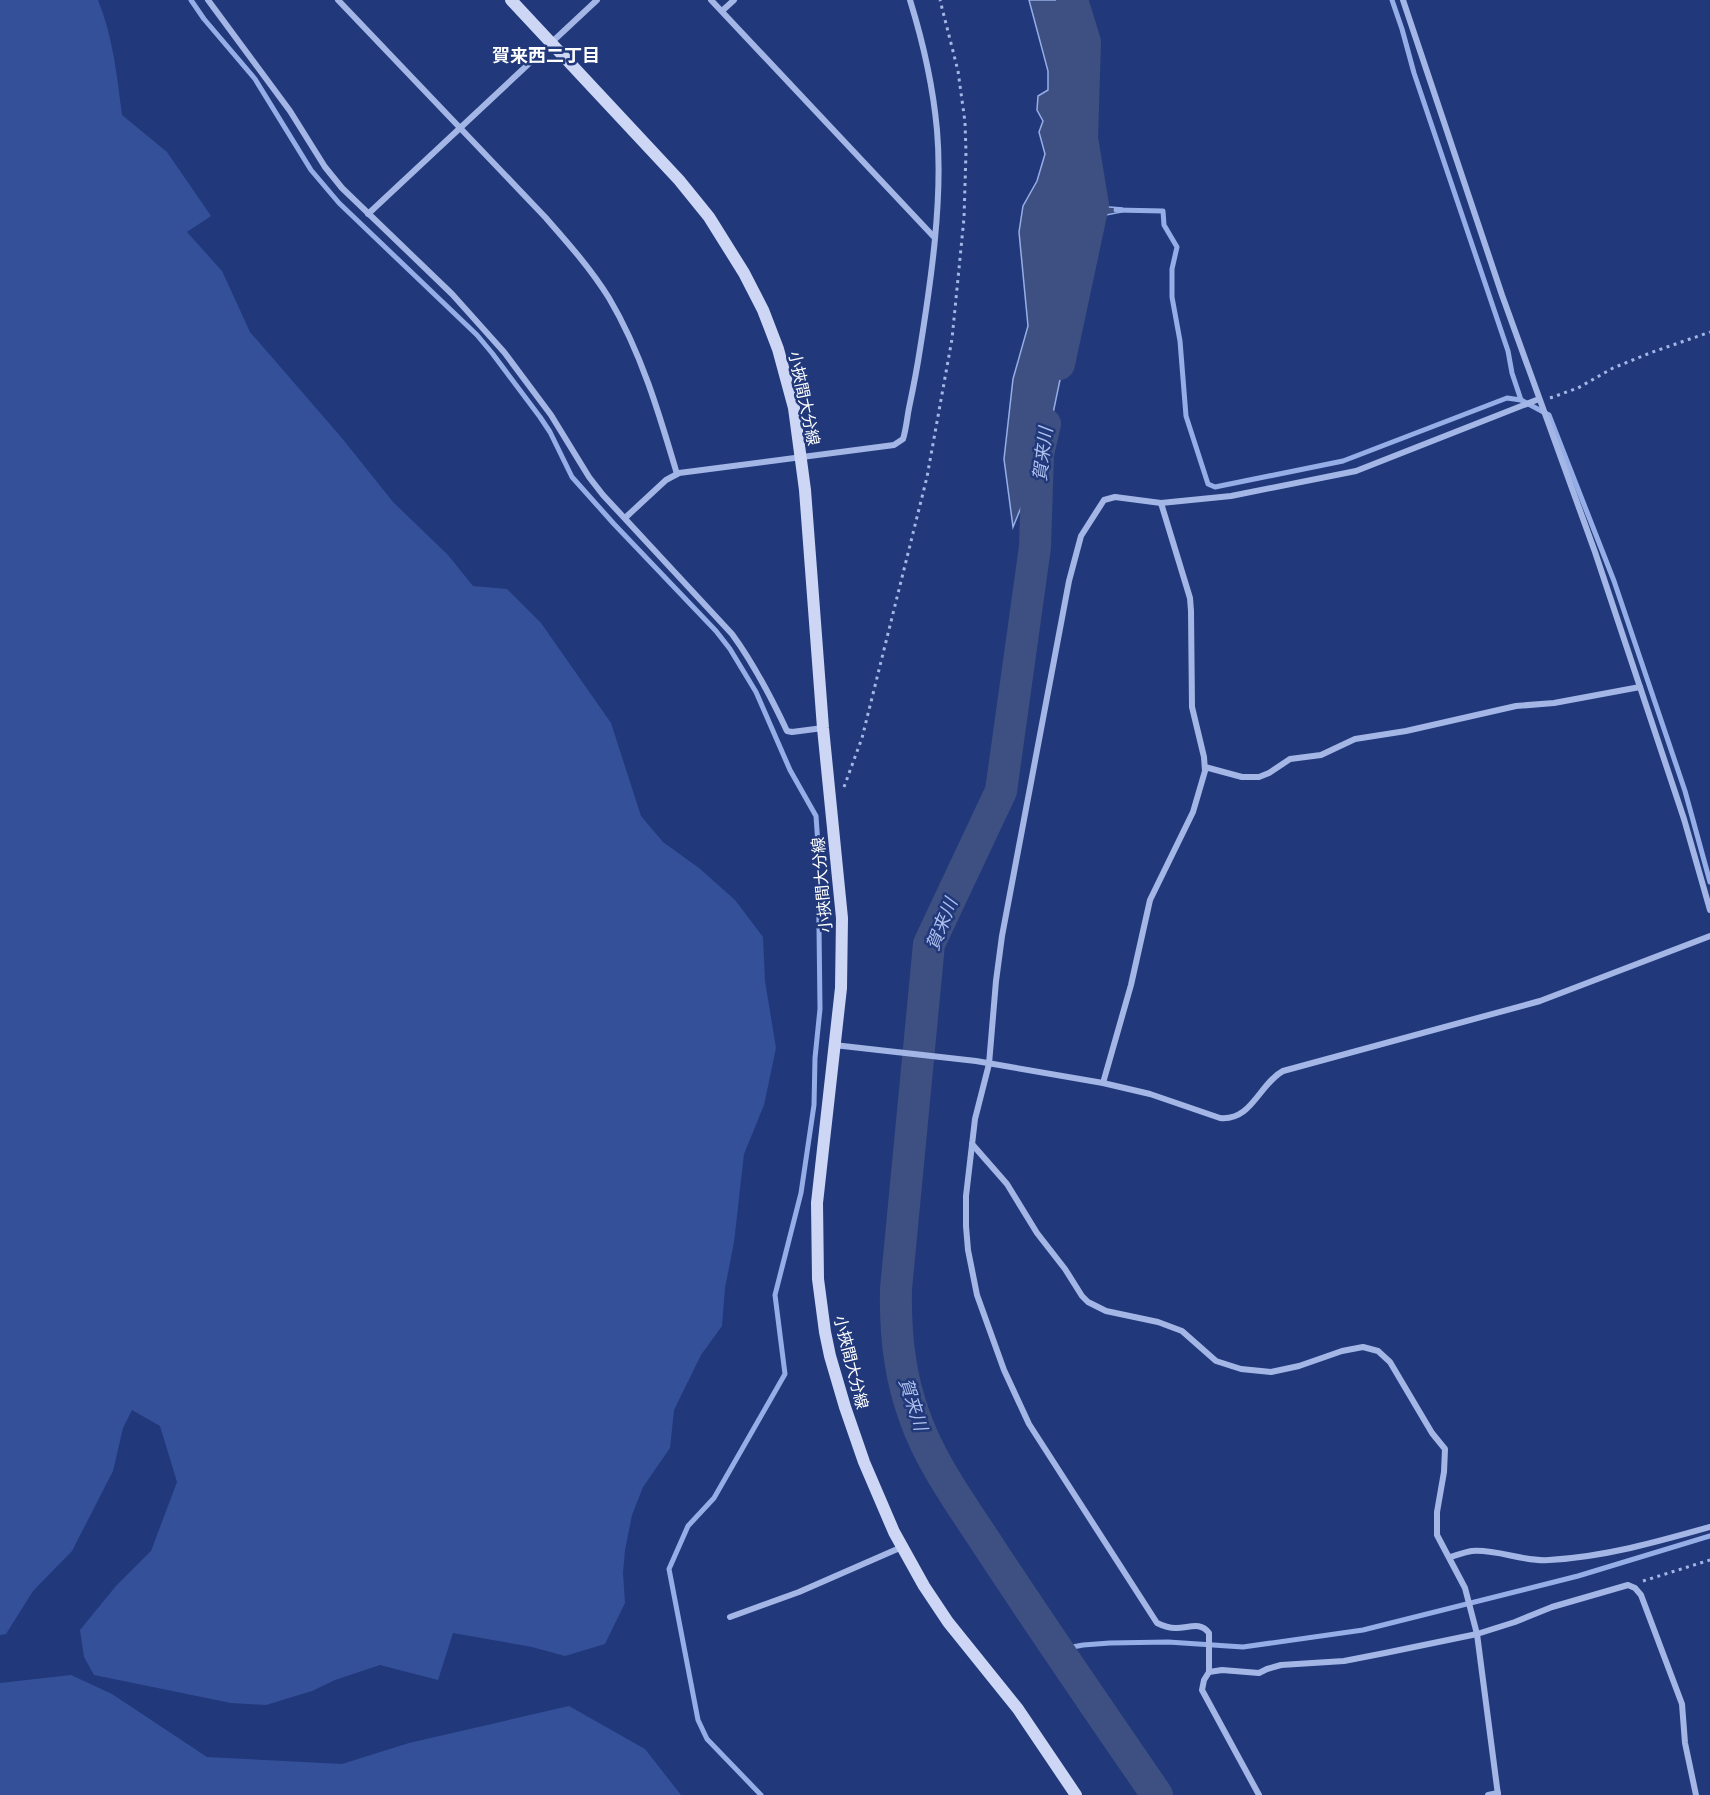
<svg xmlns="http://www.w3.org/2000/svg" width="1710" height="1795" font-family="Commissioner,'Noto Sans JP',sans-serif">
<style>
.green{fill:#345099}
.water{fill:#3e5081;stroke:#96aee7;stroke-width:1.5}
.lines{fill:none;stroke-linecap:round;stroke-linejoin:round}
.stream{stroke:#96aee7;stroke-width:5}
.river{stroke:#3e5081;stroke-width:32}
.path{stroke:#a3b6e6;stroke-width:3;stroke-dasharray:3 4.5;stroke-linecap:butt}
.street{stroke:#a3b6e6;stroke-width:6}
.secondary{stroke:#cdd7f5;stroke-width:12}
.labels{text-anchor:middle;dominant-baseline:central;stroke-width:5;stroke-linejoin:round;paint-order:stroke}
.street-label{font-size:16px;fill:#fff;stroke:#21397b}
.neighbourhood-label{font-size:18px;font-weight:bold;fill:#fff;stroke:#21397b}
.water-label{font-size:18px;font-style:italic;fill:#aec0ee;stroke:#21397b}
</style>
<rect width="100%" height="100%" fill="#21397b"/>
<g class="green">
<path d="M0 0H98C113 37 117 76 122 115L167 152 211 216 187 232 222 271 250 332 341 437 393 502 448 555 473 586 507 589 541 623 611 723 641 816 663 842 699 868 735 900 763 937 765 981 776 1048 764 1105 744 1154 734 1242 725 1288 722 1326 701 1355 674 1410 670 1448 643 1487 632 1515 625 1550 623 1573 625 1603 605 1644 565 1656 532 1647 453 1633 438 1680 380 1665 335 1680 312 1691 266 1705 231 1703 94 1675 84 1657 80 1630 116 1586 151 1551 177 1482 160 1426 132 1410 123 1428 113 1471 72 1551 33 1591 6 1634 0 1635Z"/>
<polygon points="71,1675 112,1694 207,1757 342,1764 409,1743 569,1706 645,1749 681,1795 0,1795 0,1683"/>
</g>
<polygon class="water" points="1029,0 1063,0 1072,22 1084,71 1088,77 1090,103 1086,123 1078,142 1083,205 1122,208 1122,212 1080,220 1073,266 1066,351 1046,447 1013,527 1004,459 1013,379 1028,326 1019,232 1023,206 1037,181 1045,154 1039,132 1043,121 1037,110 1038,96 1048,90 1048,71"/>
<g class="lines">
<g class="stream">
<polyline points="191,0 204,19 255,79 311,170 339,203 477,335 492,353 540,417 550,432 572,477 614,524 716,631 730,649 756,692 790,770 816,816 818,845 820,1009 815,1058 814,1105 801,1193 775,1295 785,1374 714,1498 688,1526 669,1569 698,1720 707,1739 761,1795"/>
<polyline points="1392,0 1402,29 1414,73 1508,351 1512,373 1521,400"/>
<polyline points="1116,210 1163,211 1164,225 1177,247 1172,269 1172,297 1180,341 1186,416 1208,484 1215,487 1343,461 1507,398 1521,400 1549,415 1614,581 1685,791 1710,882"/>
<polyline points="1057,1650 1083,1645 1110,1643 1168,1642 1243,1647 1363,1630 1578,1576 1710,1536"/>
</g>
<g class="river">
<polyline points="1059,364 1093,205 1082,138 1085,42 1072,0"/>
<path d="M1045 424 1038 454 1035 547 1001 791 929 944 896 1289C895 1333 899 1374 914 1415 931 1465 965 1509 993 1553 1047 1635 1102 1715 1157 1795"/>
</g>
<g class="path">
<polyline points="1550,398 1578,388 1613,368 1650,353 1710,332"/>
<polyline points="844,787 862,738 927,477 952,339 964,218 966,152 965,122 958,71 940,0"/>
<polyline points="1643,1581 1710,1560"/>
</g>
<g class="street">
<path d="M208 0 290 111 325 167 342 188 452 294 504 352 551 415 589 477 603 495 732 634C754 664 771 697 787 731L792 732 823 728"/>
<path d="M338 0 546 218C568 243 591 269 609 298 641 352 659 413 677 474"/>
<polyline points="711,0 934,237"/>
<polyline points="1403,0 1502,295 1595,552 1684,819 1710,910"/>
<polyline points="722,11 734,0"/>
<polyline points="368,214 597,0"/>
<path d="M625 518 666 480 679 473 894 445 903 439C906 430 907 418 909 408 913 389 917 369 920 349 931 281 943 199 937 130 933 86 923 42 910 0"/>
<polyline points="1205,767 1242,777 1259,777 1269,773 1290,759 1321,755 1355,739 1406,731 1516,706 1554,703 1640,687"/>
<path d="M834 1045 976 1061 1103 1083 1150 1094 1220 1118C1252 1121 1259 1084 1283 1071L1540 1001 1710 936"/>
<polyline points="1103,1083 1131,985 1150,900 1193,812 1205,771 1204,757 1192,707 1191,611 1190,598 1161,503"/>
<polyline points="972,1144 1007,1184 1037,1233 1065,1269 1082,1296 1088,1302 1106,1311 1158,1322 1182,1331 1216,1361 1241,1369 1271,1372 1299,1366 1342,1351 1363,1347 1378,1351 1390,1362 1432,1433 1445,1449 1444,1472 1437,1512 1437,1535 1465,1588 1477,1634 1498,1795"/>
<path d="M1450 1557C1457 1555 1465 1552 1472 1551 1498 1549 1523 1562 1549 1560 1604 1557 1657 1542 1710 1527"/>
<polyline points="730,1617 799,1592 902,1547"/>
<polyline points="1209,1672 1222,1670 1259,1673 1267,1669 1281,1665 1344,1661 1385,1653 1477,1634 1515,1622 1552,1607 1628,1585 1635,1588 1641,1595 1682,1704 1685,1743 1696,1795"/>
<path d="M1259 1795 1202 1690 1204 1680 1209 1672V1633C1200 1621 1189 1628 1176 1628 1170 1628 1163 1626 1157 1623L1029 1424 1004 1370 977 1295 968 1250 966 1226V1196L975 1119 989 1064 996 981 1002 936 1069 581 1081 536 1104 500 1115 497 1161 503 1231 496 1356 471 1539 399"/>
<polyline points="1488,1795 1498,1793"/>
</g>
<polyline class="secondary" points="511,0 679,180 709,217 744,273 763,310 778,349 794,408 805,490 823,728 842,918 841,988 817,1203 818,1279 825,1332 830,1356 845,1407 864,1462 894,1532 924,1586 948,1622 1018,1709 1076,1795"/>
</g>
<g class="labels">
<g class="street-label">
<text transform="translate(805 398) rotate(78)">小挾間大分線</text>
<text transform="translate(821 885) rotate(-95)">小挾間大分線</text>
<text transform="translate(852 1362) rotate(76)">小挾間大分線</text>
</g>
<g class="neighbourhood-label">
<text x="546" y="55">賀来西二丁目</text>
</g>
<g class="water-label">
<text transform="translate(1042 454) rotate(-83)">賀来川</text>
<text transform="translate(941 924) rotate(-68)">賀来川</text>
<text transform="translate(914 1404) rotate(72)">賀来川</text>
</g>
</g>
</svg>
